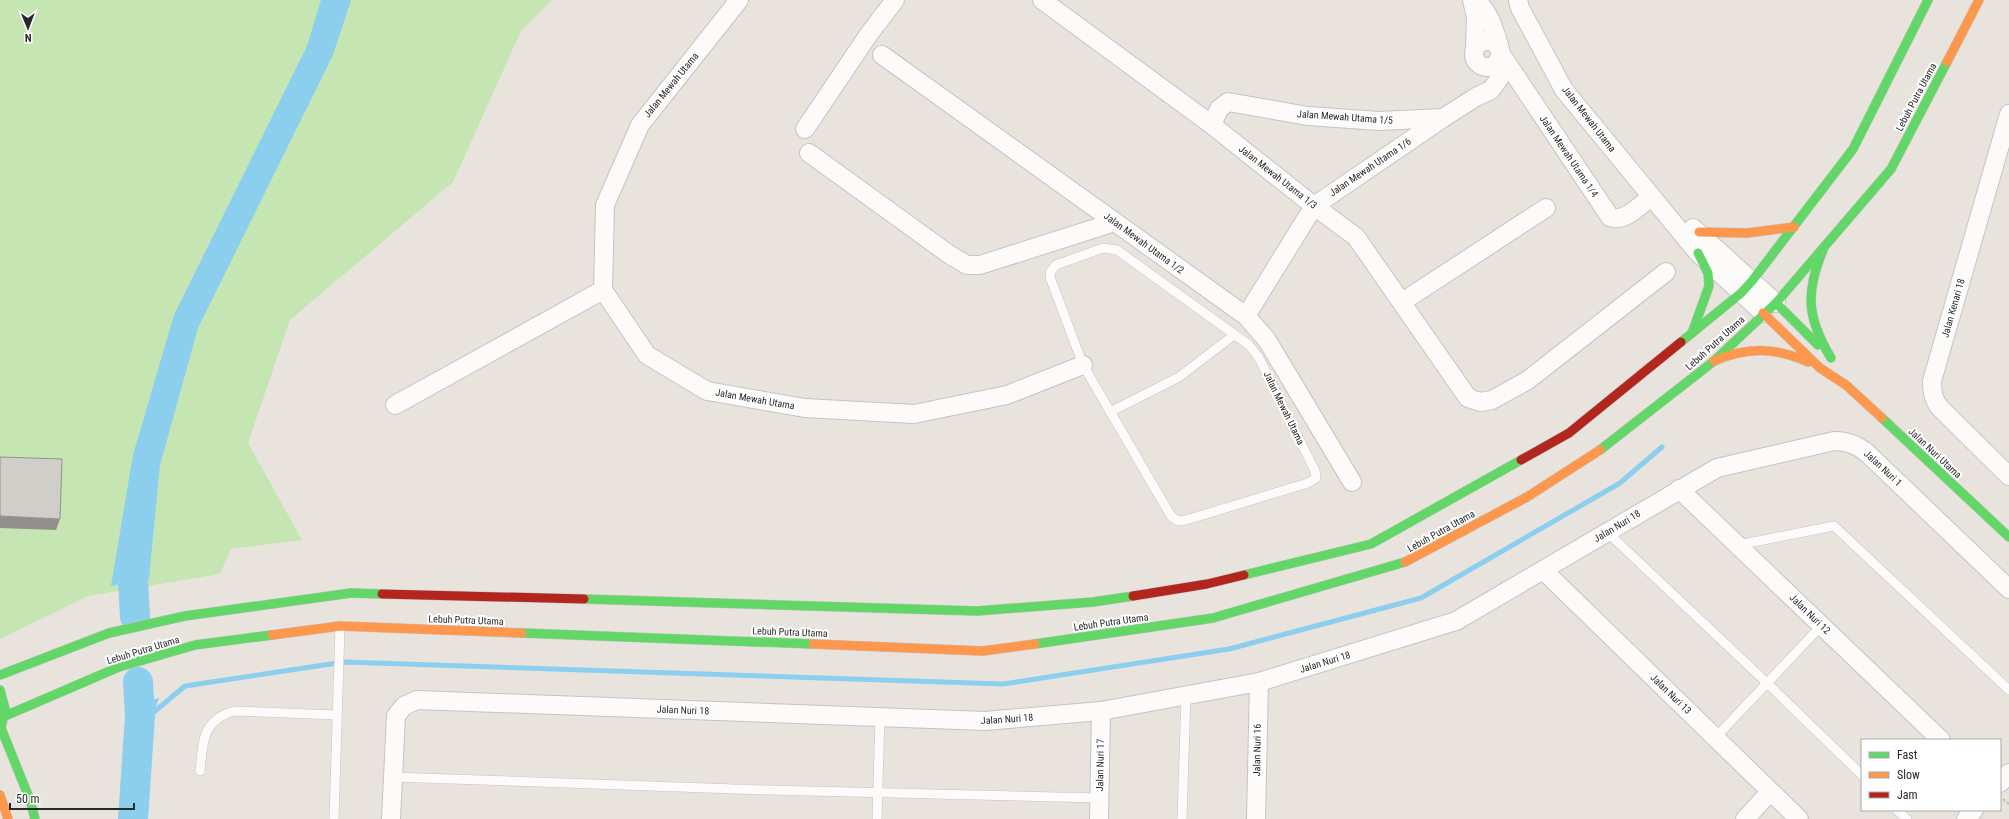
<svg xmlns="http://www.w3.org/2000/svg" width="2009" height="819" font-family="'Roboto Condensed',sans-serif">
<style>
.green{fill:#c5e5b3}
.water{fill:#8cceee}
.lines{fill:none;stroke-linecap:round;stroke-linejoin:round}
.stream{stroke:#8cceee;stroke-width:5}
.river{stroke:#8cceee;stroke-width:30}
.lane-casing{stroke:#c5c3c3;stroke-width:10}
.street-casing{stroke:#c5c3c3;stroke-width:20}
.fast-casing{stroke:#c5c3c3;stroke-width:10}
.slow-casing{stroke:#c5c3c3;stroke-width:10}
.jam-casing{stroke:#c5c3c3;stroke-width:10}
.path{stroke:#c4c3c3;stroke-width:2.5;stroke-dasharray:3 2;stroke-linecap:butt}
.lane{stroke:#fcfbfa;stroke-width:9}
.street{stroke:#fcfbfa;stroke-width:18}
.fast{stroke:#63d668;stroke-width:9}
.slow{stroke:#ff974d;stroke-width:9}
.jam{stroke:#b3261e;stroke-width:9}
.shaded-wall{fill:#92908d}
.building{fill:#d0cec9;stroke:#92908d}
.labels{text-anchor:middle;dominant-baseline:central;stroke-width:4;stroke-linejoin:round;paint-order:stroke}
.street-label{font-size:10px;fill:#282828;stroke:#fff}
</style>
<rect width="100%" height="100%" fill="#e8e4dd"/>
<polygon class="green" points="0,0 552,0 521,31 453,182 290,320 248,443 302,540 231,549 220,574 88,596 0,639"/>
<g class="water">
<polygon points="321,0 351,0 333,55 198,328 160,465 149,578 111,586 133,455 174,315 307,46"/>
<polygon points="159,698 146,734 140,819 125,819 131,707"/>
</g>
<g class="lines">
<polyline class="stream" points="148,713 154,712 185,686 344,662 1003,684 1229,649 1421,598 1620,483 1662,447"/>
<g class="river">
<polyline points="135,617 133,581 137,541"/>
<polyline points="133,819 140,716 138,682"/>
</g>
<g class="lane-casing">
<g id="lane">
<polygon points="1103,248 1117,250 1249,345 1259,358 1315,471 1316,478 1308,483 1186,520 1178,521 1171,516 1083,365 1050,277 1051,271 1056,265"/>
<polyline points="1110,412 1179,377 1234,335"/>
<polyline points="1607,532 1767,683 1862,775"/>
<polyline points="1738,545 1834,526 2009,690"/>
<polyline points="1715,738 1822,625"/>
<path d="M200 771C203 742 202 720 234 711L337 715"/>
<polyline points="393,777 767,790 1100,798"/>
<polyline points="1897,810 1907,819"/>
<polyline points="334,819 340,627"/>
<polyline points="877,819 880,717"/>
<polyline points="1182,819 1186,695"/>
</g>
</g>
<g class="street-casing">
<g id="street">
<polyline points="739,0 640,125 605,205 603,290 647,355 707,391 805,408 914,414 1007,395 1083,365"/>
<polyline points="1042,0 1212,125 1314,206 1356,237 1468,398 1480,402 1492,400 1528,380 1666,272"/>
<polyline points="1472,0 1476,18 1475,48"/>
<path d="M1475 0C1490 11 1495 32 1500 49"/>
<polyline points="1518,0 1520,8 1564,90 1698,253 1763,313"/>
<circle cx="1487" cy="54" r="13"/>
<path d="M1501 54 1610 217C1625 223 1640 205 1651 197"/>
<polyline points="882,55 1246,316 1267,340 1352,482"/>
<path d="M2009 114 1932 381C1932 392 1933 399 1940 408L2009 476"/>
<polyline points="1212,125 1219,109 1228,102 1308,116 1379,121 1443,118"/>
<polyline points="805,129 869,34 895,0"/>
<polyline points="809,153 950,255 967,265 980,265 1115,222"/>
<polyline points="1693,228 1776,303"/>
<polyline points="1402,302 1546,208"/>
<polyline points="1246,316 1314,206 1443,118 1476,97 1491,90 1499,79 1499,59"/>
<polyline points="395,405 603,290"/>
<polyline points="1679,489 1941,740"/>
<polyline points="1543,570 1799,819"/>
<polyline points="2000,783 2009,773"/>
<path d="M391 819 396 716 404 706 417 700 985 721 1101 711 1259 682 1456 621 1717 468 1834 441C1847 441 1855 444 1866 452L2009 589"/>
<polyline points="1099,819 1101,711"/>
<polyline points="1256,819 1259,682"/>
<polyline points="1745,819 1770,792"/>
<polyline points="1966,819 1974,810"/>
</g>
</g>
<g class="fast-casing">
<g id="fast">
<path d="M1823 250C1805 293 1807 318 1831 358"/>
<polyline points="1776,303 1818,345"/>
<polyline points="1692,333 1709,286 1708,273 1698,253"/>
<polyline points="1681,342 1741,293 1752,281 1853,149 1928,0"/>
<polyline points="1882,418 2009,537"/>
<polyline points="1600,450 1714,361 1776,303 1891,169 1947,62"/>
<polyline points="1244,575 1371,544 1521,460"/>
<polyline points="584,599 977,611 1093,602 1133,596"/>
<polyline points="522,633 813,644"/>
<polyline points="1035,644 1213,618 1405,562"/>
<polyline points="0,675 109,633 185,616 351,593 382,594"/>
<polyline points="0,690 5,709 1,728"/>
<polyline points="5,716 119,667 195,645 272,635"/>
<polyline points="1,728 30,800 35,819"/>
</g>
</g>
<g class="slow-casing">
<g id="slow">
<polyline points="1947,62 1979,0"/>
<polyline points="1699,232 1747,233 1794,227"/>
<polyline points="1763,313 1820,368 1846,385 1882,418"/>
<path d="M1714 361C1747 347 1775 347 1808 362"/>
<polyline points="1405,562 1527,497 1600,450"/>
<polyline points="272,635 340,626 522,633"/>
<polyline points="813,644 983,651 1035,644"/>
<polyline points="0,795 8,819"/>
</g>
</g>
<g class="jam-casing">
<g id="jam">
<polyline points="1521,460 1569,433 1681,342"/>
<polyline points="382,594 584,599"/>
<polyline points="1133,596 1207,584 1244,575"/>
</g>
</g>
<polyline class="path" points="2003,799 2009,804"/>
<use href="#lane" class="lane"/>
<use href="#street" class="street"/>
<use href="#fast" class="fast"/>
<use href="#slow" class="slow"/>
<use href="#jam" class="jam"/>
</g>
<polygon class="shaded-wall" points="0,516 60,519 56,530 0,528"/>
<polygon class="building" points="0,457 62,459 60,519 0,516"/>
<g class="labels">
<g class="street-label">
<text transform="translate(671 85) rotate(-51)">Jalan Mewah Utama</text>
<text transform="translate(1916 97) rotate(-62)">Lebuh Putra Utama</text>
<text transform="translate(1345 117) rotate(4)">Jalan Mewah Utama 1/5</text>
<text transform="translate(1589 119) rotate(52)">Jalan Mewah Utama</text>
<text transform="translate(1569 156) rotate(56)">Jalan Mewah Utama 1/4</text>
<text transform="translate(1370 167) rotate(-34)">Jalan Mewah Utama 1/6</text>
<text transform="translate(1278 177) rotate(38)">Jalan Mewah Utama 1/3</text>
<text transform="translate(1144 243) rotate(36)">Jalan Mewah Utama 1/2</text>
<text transform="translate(1953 308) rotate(-74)">Jalan Kenari 18</text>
<text transform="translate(1715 343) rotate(-42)">Lebuh Putra Utama</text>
<text transform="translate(755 399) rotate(10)">Jalan Mewah Utama</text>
<text transform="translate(1284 408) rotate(64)">Jalan Mewah Utama</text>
<text transform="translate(1935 453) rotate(43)">Jalan Nuri Utama</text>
<text transform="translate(1883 468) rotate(43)">Jalan Nuri 1</text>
<text transform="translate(1617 526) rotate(-31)">Jalan Nuri 18</text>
<text transform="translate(1441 531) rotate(-29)">Lebuh Putra Utama</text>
<text transform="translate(1810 614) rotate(44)">Jalan Nuri 12</text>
<text transform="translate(466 620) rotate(2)">Lebuh Putra Utama</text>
<text transform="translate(1111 622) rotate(-8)">Lebuh Putra Utama</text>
<text transform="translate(790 632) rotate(2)">Lebuh Putra Utama</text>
<text transform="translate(143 650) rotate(-17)">Lebuh Putra Utama</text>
<text transform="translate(1325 662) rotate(-17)">Jalan Nuri 18</text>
<text transform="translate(1671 694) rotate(44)">Jalan Nuri 13</text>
<text transform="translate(683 710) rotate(2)">Jalan Nuri 18</text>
<text transform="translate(1007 719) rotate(-4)">Jalan Nuri 18</text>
<text transform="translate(1257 750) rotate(-89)">Jalan Nuri 16</text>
<text transform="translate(1100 765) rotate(-89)">Jalan Nuri 17</text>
</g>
</g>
<rect x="1861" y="739" width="140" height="72" fill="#ffffff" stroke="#a9a9a9"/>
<rect x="1869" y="752" width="20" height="6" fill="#63d668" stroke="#a9a9a9"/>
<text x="1897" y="759" font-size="12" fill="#282828">Fast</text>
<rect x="1869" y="772" width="20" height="6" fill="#ff974d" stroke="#a9a9a9"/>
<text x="1897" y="779" font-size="12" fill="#282828">Slow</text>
<rect x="1869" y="792" width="20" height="6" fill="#b3261e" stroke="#a9a9a9"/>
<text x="1897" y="799" font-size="12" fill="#282828">Jam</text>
<g transform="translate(28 28) rotate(179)" stroke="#ffffff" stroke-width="3" paint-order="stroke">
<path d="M0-3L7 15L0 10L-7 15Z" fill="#282828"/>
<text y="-6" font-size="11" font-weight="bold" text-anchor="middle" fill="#282828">N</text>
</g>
<path d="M10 803v6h124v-6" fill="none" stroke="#282828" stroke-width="2"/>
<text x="16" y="803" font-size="12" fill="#282828" stroke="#ffffff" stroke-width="3" paint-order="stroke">50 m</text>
</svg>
